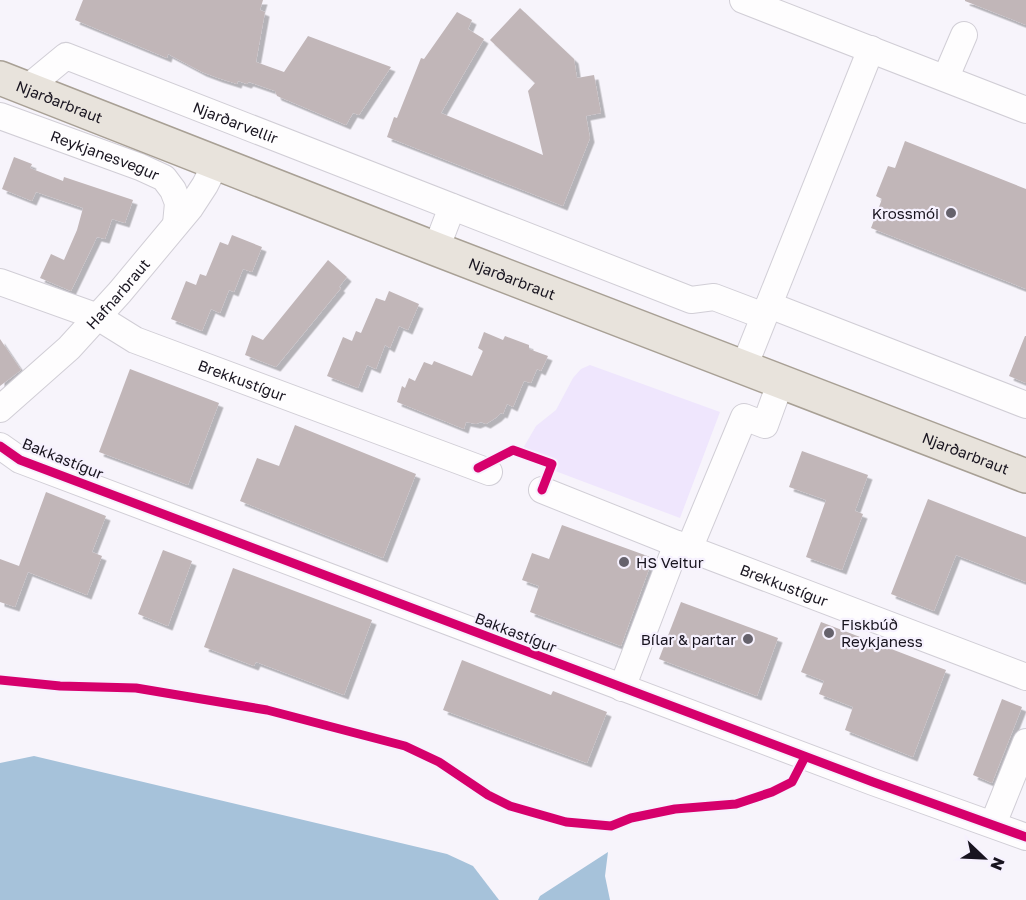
<svg xmlns="http://www.w3.org/2000/svg" width="1026" height="900" font-family="'Golos Text',sans-serif">
<style>
.green{fill:#efe6fd}
.water{fill:#a6c2da}
.building{fill:#c1b6b8;filter:url(#shadow)}
.lines{fill:none;stroke-linecap:round;stroke-linejoin:round}
.minor-casing{stroke:#d1ced6;stroke-width:28}
.major-casing{stroke:#a8a095;stroke-width:36}
.minor{stroke:#fefdfe;stroke-width:26}
.major{stroke:#e8e3dc;stroke-width:33}
.cycleway-casing{stroke:#f6f1fe;stroke-width:13}
.cycleway{stroke:#d6006c;stroke-width:9}
.poi-dot{fill:#66626c;stroke:#f6f1fe;stroke-width:2}
.labels{text-anchor:middle;dominant-baseline:central;stroke-width:4.5;stroke-linejoin:round;paint-order:stroke}
.street-label{font-size:15px;fill:#18141f;stroke:#f6f1fe}
.poi-label{font-size:15px;fill:#18141f;stroke:#f6f1fe;text-anchor:end}
</style>
<defs>
<filter id="shadow"><feDropShadow dx="4.5" dy="4.5" stdDeviation="0" flood-color="#0004"/></filter>
</defs>
<rect width="100%" height="100%" fill="#f7f4fb"/>
<polygon class="green" points="590,365 720,412 680,518 518,457 536,426 556,410 573,378 581,369"/>
<g class="water">
<polygon points="34,756 447,854 473,866 499,900 0,900 0,763"/>
<polygon points="608,852 605,876 610,900 538,900 540,896"/>
</g>
<g class="building">
<polygon points="83,0 263,0 260,10 265,12 256,62 284,72 308,36 391,67 359,115 353,113 346,125 277,96 275,91 249,82 247,84 238,81 237,84 218,78 202,72 168,54 167,58 75,20"/>
<polygon points="965,0 1026,0 1026,25 965,1"/>
<polygon points="520,8 574,59 577,78 594,75 601,113 586,116 590,138 563,206 387,137 394,117 397,118 421,58 424,59 457,12 472,20 468,29 484,39 441,113 543,155 528,91 535,83 490,40"/>
<polygon points="905,141 1026,189 1026,289 871,228 882,199 876,196 888,166 895,168"/>
<polygon points="14,157 32,164 30,168 63,181 64,177 133,200 125,223 112,219 105,239 97,237 71,291 40,278 51,254 64,260 77,230 83,208 36,192 32,201 2,189"/>
<polygon points="232,235 262,247 252,272 243,269 234,292 229,290 220,313 211,309 202,331 171,319 186,281 196,285 200,274 206,276 220,242 228,245"/>
<polygon points="328,260 347,277 339,287 341,288 276,367 245,355 252,335 263,340"/>
<polygon points="389,291 419,304 408,330 399,326 390,348 385,345 376,369 367,365 358,388 327,376 343,337 352,341 356,331 361,333 376,298 385,301"/>
<polygon points="484,332 503,340 505,336 529,345 529,349 548,356 541,371 537,369 531,383 524,381 513,407 507,404 503,414 501,413 497,417 486,424 481,422 476,424 466,422 464,429 397,402 402,386 405,388 409,378 415,381 424,362 432,365 434,361 472,376 483,351 478,348"/>
<polygon points="1025,336 1026,336 1026,383 1009,376"/>
<polygon points="0,339 21,370 0,386"/>
<polygon points="130,369 219,403 188,485 99,452"/>
<polygon points="295,425 416,474 383,558 240,501 257,458 279,466"/>
<polygon points="802,451 868,475 855,511 863,514 842,570 806,557 826,500 789,487"/>
<polygon points="46,492 106,516 92,552 102,556 87,595 28,572 15,607 0,602 0,559 19,566"/>
<polygon points="928,499 1026,537 1026,582 956,555 934,611 891,594"/>
<polygon points="562,525 653,558 621,646 530,612 539,586 522,580 532,553 549,559"/>
<polygon points="163,550 192,561 168,626 138,614"/>
<polygon points="233,568 372,620 344,695 256,662 254,666 204,647"/>
<polygon points="681,602 778,638 757,696 659,659"/>
<polygon points="821,622 946,670 913,757 845,730 853,707 819,694 824,681 801,672"/>
<polygon points="462,660 551,695 553,691 607,712 587,763 443,710"/>
<polygon points="1002,699 1022,707 992,783 973,775"/>
</g>
<g class="lines">
<g class="minor-casing">
<g id="minor">
<polyline points="743,0 1026,110"/>
<polyline points="946,77 964,35"/>
<path id="s1" d="M26 89 66 56 691 300 714 297 764 316"/>
<path id="s2" d="M0 116 140 167 164 178 173 190 178 203 176 224"/>
<polyline points="436,249 452,207"/>
<path id="s3" d="M0 282 98 317 135 340 489 472"/>
<polyline points="769,305 1026,405"/>
<polyline points="744,367 871,49"/>
<path id="s4" d="M0 409 69 348 120 292 190 208 205 185 216 163"/>
<polyline points="0,446 20,460 873,782 1026,837"/>
<path id="s5" d="M542 490 677 544 1026 677"/>
<polyline points="689,549 744,417 765,425 781,381"/>
<polyline points="622,688 677,544"/>
<polyline points="993,824 1026,742"/>
</g>
</g>
<g class="major-casing">
<g id="major">
<path id="s6" d="M0 78 436 249 1026 476"/>
</g>
</g>
<use href="#minor" class="minor"/>
<use href="#major" class="major"/>
<g class="cycleway-casing">
<g id="cycleway">
<polyline points="0,446 20,460 873,782 1026,837"/>
<polyline points="478,468 513,450 552,464 542,490"/>
<polyline points="0,680 60,686 136,688 267,710 405,746 439,762 488,795 510,806 566,822 611,826 631,818 675,809 736,804 772,792 792,782 805,757"/>
</g>
</g>
<use href="#cycleway" class="cycleway"/>
</g>
<g class="poi-dot">
<circle cx="951" cy="213" r="6"/>
<circle cx="624" cy="562" r="6"/>
<circle cx="829" cy="633" r="6"/>
<circle cx="748" cy="639" r="6"/>
</g>
<g class="labels">
<g class="street-label">
<text stroke="none"><textPath href="#s6" startOffset="64">Njarðarbraut</textPath></text>
<text stroke="none"><textPath href="#s1" startOffset="234">Njarðarvellir</textPath></text>
<text stroke="none"><textPath href="#s2" startOffset="112">Reykjanesvegur</textPath></text>
<text stroke="none"><textPath href="#s6" startOffset="550">Njarðarbraut</textPath></text>
<text stroke="none"><textPath href="#s4" startOffset="165">Hafnarbraut</textPath></text>
<text stroke="none"><textPath href="#s3" startOffset="262">Brekkustígur</textPath></text>
<text stroke="none"><textPath href="#s6" startOffset="1036">Njarðarbraut</textPath></text>
<text transform="translate(63 458) rotate(22)">Bakkastígur</text>
<text stroke="none"><textPath href="#s5" startOffset="260">Brekkustígur</textPath></text>
<text transform="translate(516 632) rotate(21)">Bakkastígur</text>
</g>
<g class="poi-label">
<text x="939" y="213">Krossmói</text>
<text x="636" y="562" text-anchor="start">HS Veitur</text>
<text x="841" y="624" text-anchor="start">Fiskbúð<tspan x="841" dy="17">Reykjaness</tspan></text>
<text x="736" y="639">Bílar &amp; partar</text>
</g>
</g>
<g transform="translate(984 858) rotate(113)" stroke="#f6f1fe" stroke-width="4.5" paint-order="stroke">
<path d="M0-4.5L10 22L0 15L-10 22Z" fill="#18141f"/>
<text y="-9" font-size="16" font-weight="bold" text-anchor="middle" fill="#18141f">N</text>
</g>
</svg>
